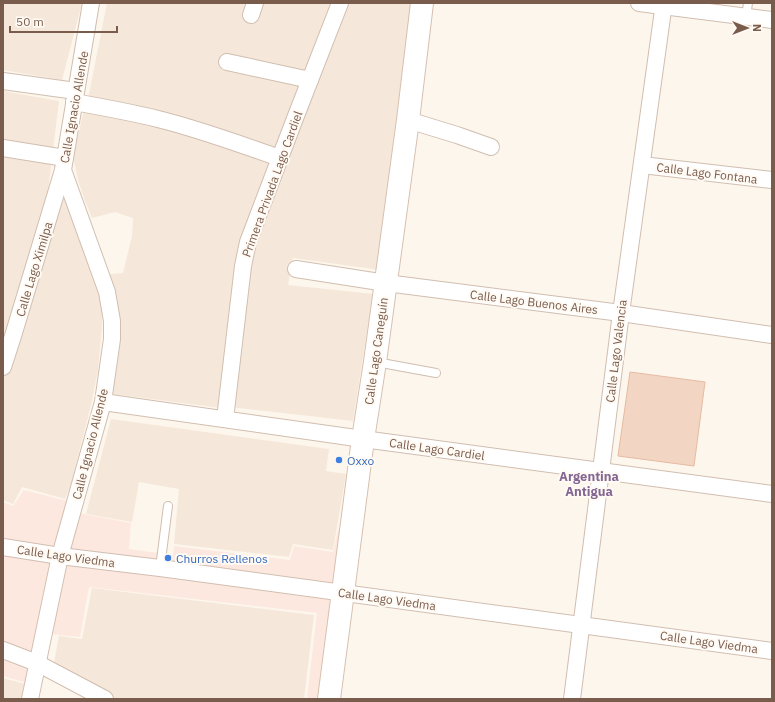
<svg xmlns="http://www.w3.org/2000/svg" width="775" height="702" font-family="'IBM Plex Sans',sans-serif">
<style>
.residential{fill:#f5e8da}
.commercial{fill:#fde8e0}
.building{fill:#f3d5c3;stroke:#e6bba3}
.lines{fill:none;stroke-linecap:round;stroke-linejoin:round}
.lane-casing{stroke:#d1beb0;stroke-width:10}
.street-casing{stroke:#d1beb0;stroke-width:18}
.secondary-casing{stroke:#d6c0b0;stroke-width:24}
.lane{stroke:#fff;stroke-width:8}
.street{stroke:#fff;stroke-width:16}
.secondary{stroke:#fff;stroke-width:22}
.shop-dot{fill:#3f7fe0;stroke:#fffaf3;stroke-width:1.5}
.labels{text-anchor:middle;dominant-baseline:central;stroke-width:4;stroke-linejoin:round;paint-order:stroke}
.street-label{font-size:12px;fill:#7a5c4d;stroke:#fffaf3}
.shop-label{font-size:12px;fill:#366cbe;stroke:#fffaf3;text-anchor:start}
.neighbourhood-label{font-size:13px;font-weight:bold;fill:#846695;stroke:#fffaf3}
</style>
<rect width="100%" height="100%" fill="#fdf6ec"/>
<g class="residential">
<polygon points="3,3 82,3 62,80 3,70"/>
<polygon points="107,3 333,3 302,83 277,151 88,99"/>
<polygon points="346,3 411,3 380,270 293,258 288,285 373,294 353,421 229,407 250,251"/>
<polygon points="3,91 59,101 46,208 3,340"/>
<polygon points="84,110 101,110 277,155 249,225 221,408 113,394 113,365 115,302 110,274 123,273 132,236 133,218 115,212 92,218 85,201 78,180 73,156"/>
<polygon points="63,192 95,279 102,305 102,327 98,370 91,405 71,484 65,499 22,487 13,504 3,500 3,377"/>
<polygon points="111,419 329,449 326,471 346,474 333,550 293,544 289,557 174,544 179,489 139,482 132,522 86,514"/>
<polygon points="92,588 314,615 304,699 115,699 53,668 59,636 82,639"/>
<polygon points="3,678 25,684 22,699 3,699"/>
</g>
<g class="commercial">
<polygon points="24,490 71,502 58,549 3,542 3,502 13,506"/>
<polygon points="78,513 131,523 129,549 173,555 174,546 290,560 294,546 333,552 338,530 346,531 337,586 70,549"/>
<polygon points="3,552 55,560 34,655 3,645"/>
<polygon points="65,560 336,597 318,699 307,699 317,613 89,587 80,637 50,634"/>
<polygon points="3,658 31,665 27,683 3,676"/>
</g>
<polygon class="building" points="630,372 705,382 694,466 618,456"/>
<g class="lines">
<g class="lane-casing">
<g id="lane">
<polyline points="746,17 748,3"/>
<polyline points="376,362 436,373"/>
<polyline points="160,568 168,506"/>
</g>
</g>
<g class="street-casing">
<g id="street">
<polyline points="639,3 772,20"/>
<polyline points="251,15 255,3"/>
<polyline points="227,62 310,80"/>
<polyline points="3,81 76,91"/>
<path d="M74 102C102 107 130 112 158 119 199 129 239 144 280 158"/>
<polyline points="408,120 457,135 491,147"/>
<polyline points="3,148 65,158"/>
<polyline points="642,165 772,180"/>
<polyline points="296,269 386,283 621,313 772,335"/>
<polyline points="3,367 13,336 63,170"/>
<polyline points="103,402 363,439 772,494"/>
<polyline points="225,419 243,266 248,242 294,121 340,3"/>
<polyline points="3,547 60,556 160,568 772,651"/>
<polyline points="3,650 37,663 105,699"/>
<polyline points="30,699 60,556 103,402 112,339 112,321 107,292 63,170 91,3"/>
<polyline points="572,699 621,313 664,3"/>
</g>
</g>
<g class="secondary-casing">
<polyline id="secondary" points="329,699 363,439 375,362 408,120 422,3"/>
</g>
<use href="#lane" class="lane"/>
<use href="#street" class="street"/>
<use href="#secondary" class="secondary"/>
</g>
<g class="shop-dot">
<circle cx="339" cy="460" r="4"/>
<circle cx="168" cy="558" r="4"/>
</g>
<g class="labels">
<g class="street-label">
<text transform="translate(74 107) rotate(-80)">Calle Ignacio Allende</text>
<text transform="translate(707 173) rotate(7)">Calle Lago Fontana</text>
<text transform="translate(272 184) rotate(-70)">Primera Privada Lago Cardiel</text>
<text transform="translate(34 269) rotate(-73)">Calle Lago Ximilpa</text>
<text transform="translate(534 302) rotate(7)">Calle Lago Buenos Aires</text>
<text transform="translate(376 351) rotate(-82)">Calle Lago Caneguín</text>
<text transform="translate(616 351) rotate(-83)">Calle Lago Valencia</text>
<text transform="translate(90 444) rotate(-76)">Calle Ignacio Allende</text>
<text transform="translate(437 449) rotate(8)">Calle Lago Cardiel</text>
<text transform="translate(66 556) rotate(8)">Calle Lago Viedma</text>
<text transform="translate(387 599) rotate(8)">Calle Lago Viedma</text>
<text transform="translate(709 642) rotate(8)">Calle Lago Viedma</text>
</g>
<g class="shop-label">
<text x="347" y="460">Oxxo</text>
<text x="176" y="558">Churros Rellenos</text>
</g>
<g class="neighbourhood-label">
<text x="589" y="476">Argentina<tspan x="589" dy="15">Antigua</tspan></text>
</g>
</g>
<rect width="775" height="702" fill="none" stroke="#7a5c4d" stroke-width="8"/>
<g transform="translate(747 28) rotate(90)" stroke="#fffaf3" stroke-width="3" paint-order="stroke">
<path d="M0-3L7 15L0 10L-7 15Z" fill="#7a5c4d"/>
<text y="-6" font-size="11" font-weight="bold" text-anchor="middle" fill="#7a5c4d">N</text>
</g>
<path d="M10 26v6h107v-6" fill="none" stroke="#7a5c4d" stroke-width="2"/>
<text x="16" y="26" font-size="12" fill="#7a5c4d" stroke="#fffaf3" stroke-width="3" paint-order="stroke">50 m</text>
</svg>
